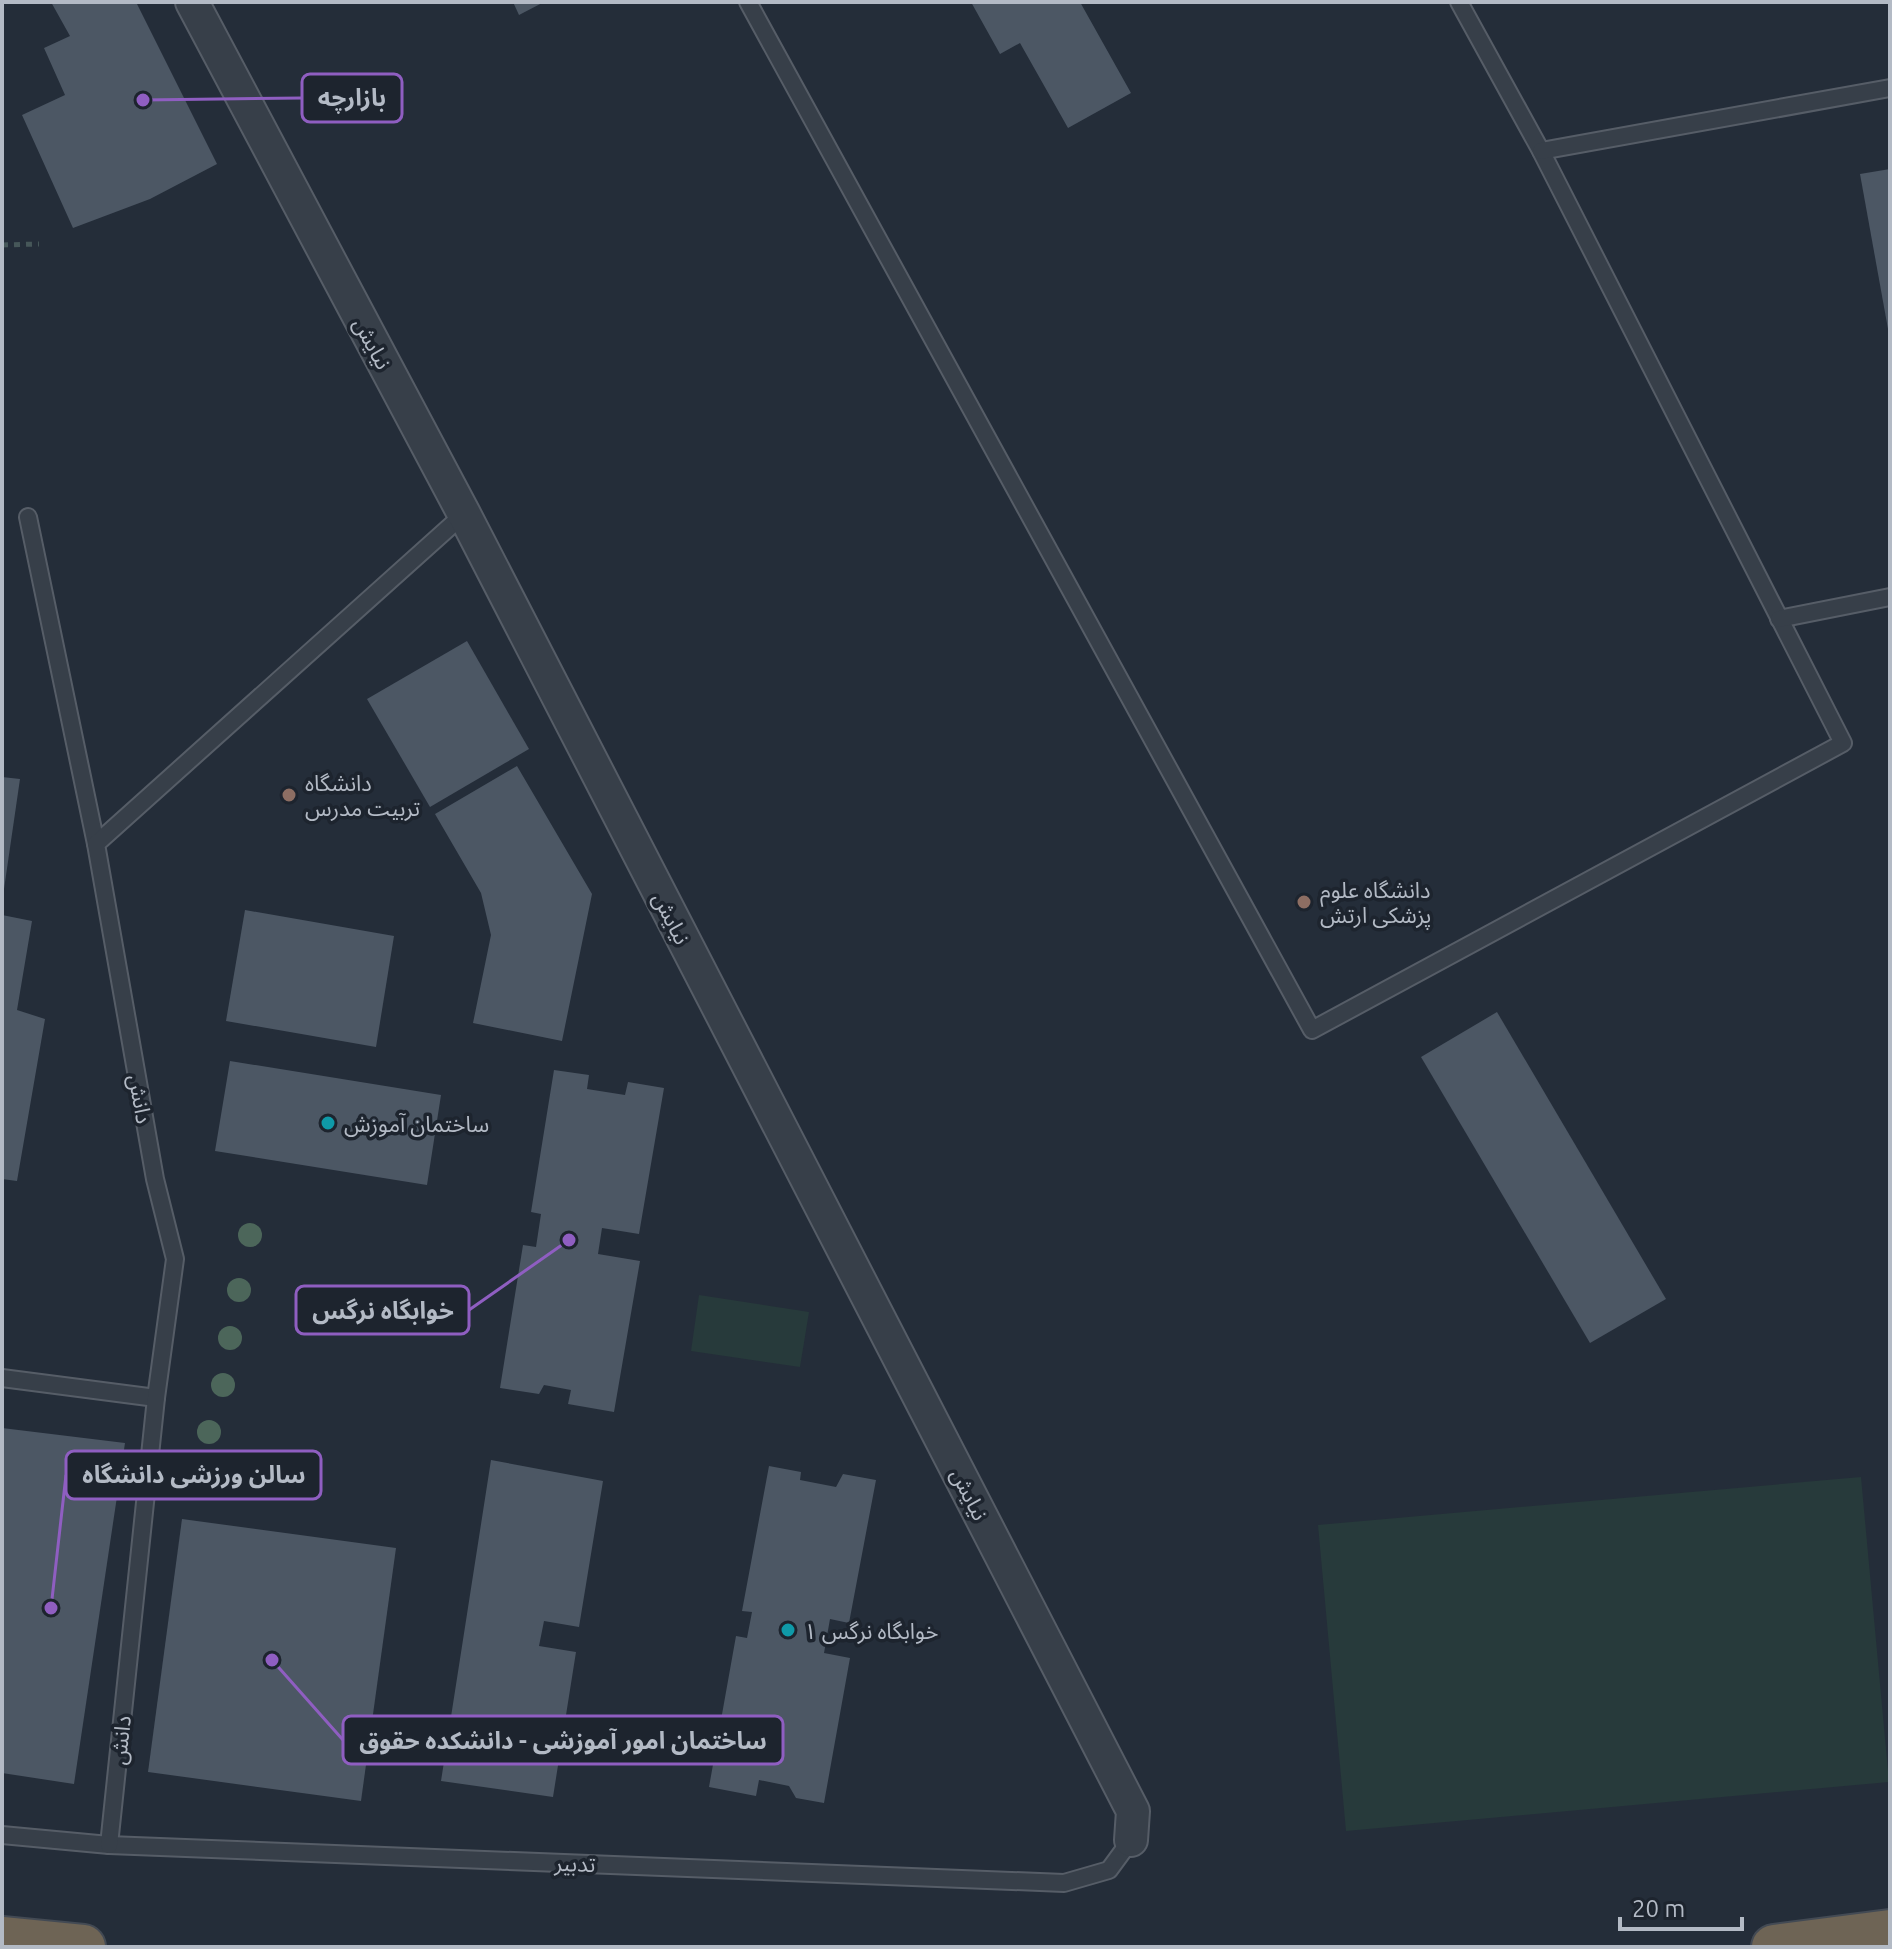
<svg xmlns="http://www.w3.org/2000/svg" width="1892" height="1949" font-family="Ubuntu,'Noto Sans Arabic',sans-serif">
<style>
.green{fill:#273a3b}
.building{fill:#4c5764}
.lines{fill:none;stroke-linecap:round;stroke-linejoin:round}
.lane-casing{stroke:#565d67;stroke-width:20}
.street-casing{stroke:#565d67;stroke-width:36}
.highway-casing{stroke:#434a54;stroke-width:48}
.path{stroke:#465759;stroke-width:5;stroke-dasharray:6 6;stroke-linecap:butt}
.lane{stroke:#373f49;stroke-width:16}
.street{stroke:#373f49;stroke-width:32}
.highway{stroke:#6e6455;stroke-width:44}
.tree{fill:#4c665a}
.education-dot{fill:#8d6e63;stroke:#1d242e;stroke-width:3}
.culture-dot{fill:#0f9aa8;stroke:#1d242e;stroke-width:3}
.labels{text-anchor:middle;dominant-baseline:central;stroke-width:7;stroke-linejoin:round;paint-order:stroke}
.street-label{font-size:22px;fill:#b3bac5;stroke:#1d242e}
.poi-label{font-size:22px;fill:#b3bac5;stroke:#1d242e;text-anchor:start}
.leader{fill:none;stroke:#8f5ec1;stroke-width:3}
.callout-dot{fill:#8f5ec1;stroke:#1d242e;stroke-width:3}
.callout{fill:#1d242e;stroke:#8f5ec1;stroke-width:3}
.callout-label{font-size:24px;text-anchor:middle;font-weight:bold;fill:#b3bac5}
</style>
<rect width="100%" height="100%" fill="#242d39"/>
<g class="green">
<polygon points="699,1295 809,1312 800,1367 691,1351"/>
<polygon points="1861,1477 1889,1782 1346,1831 1318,1525"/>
</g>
<g class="building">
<polygon points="51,2 136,2 217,164 150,199 73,228 22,115 65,95 44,48 70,36"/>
<polygon points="513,2 544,2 519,15"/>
<polygon points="971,2 1080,2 1131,93 1068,128 1020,43 1000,54"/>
<polygon points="1890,169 1890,329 1888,329 1860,174"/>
<polygon points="467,641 529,749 430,807 367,699"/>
<polygon points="517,766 592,894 562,1041 473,1023 491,935 481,893 435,814"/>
<polygon points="2,777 20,779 4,889 2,889"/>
<polygon points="245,910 394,936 376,1047 226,1021"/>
<polygon points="2,915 32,921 17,1010 45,1019 17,1181 2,1179"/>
<polygon points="1497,1012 1666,1299 1590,1343 1421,1057"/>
<polygon points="230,1061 441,1095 427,1185 215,1151"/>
<polygon points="554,1070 589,1075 587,1089 625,1095 628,1082 664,1088 639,1234 602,1228 598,1254 640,1261 614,1412 568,1404 571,1390 544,1385 539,1394 500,1388 523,1245 536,1247 541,1214 531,1212"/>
<polygon points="2,1428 125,1443 74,1784 2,1773"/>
<polygon points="491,1460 603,1481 579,1627 544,1621 539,1646 576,1652 553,1797 441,1781"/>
<polygon points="769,1466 801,1472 800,1480 836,1487 843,1474 876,1480 849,1623 830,1619 824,1653 850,1658 824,1803 796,1798 789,1786 759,1780 756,1796 709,1787 736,1636 747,1638 752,1612 742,1611"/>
<polygon points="182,1519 396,1548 361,1801 148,1772"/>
</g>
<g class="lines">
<g class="lane-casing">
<g id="lane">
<polyline points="748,2 1312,1030 1843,743 1541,151 1459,2"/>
<polyline points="1541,151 1890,88"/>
<polyline points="28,517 96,844"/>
<polyline points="1779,619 1890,597"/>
<polyline points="2,1378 156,1398"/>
<polyline points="2,1835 109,1845 1064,1883 1109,1870 1131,1840"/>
<polyline points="109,1845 156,1398 175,1259 155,1179 96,844 464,514"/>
</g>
</g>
<g class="street-casing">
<polyline id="street" points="192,2 464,514 1133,1811 1131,1840"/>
</g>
<g class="highway-casing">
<g id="highway">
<polyline points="2,1939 83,1947"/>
<polyline points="1774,1947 1890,1932"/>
</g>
</g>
<polyline class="path" points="2,245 39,244"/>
<use href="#lane" class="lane"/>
<use href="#street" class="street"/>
<use href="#highway" class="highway"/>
</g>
<g class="tree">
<circle cx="250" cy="1235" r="12"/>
<circle cx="239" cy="1290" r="12"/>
<circle cx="230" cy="1338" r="12"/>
<circle cx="223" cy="1385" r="12"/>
<circle cx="209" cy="1432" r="12"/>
</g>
<g class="education-dot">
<circle cx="289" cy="795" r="8"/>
<circle cx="1304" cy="902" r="8"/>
</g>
<g class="culture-dot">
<circle cx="328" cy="1123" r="8"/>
<circle cx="788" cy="1630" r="8"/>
</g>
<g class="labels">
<g class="street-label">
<text transform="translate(373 343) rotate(62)">نیایش</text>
<text transform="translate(672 918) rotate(63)">نیایش</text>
<text transform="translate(141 1099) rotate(80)">دانش</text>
<text transform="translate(970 1494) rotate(63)">نیایش</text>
<text transform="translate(120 1740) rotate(-84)">دانش</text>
<text transform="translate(575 1863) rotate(2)">تدبیر</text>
</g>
<g class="poi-label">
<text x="305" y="782">دانشگاه<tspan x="305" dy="25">تربیت مدرس</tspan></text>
<text x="1320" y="889">دانشگاه علوم<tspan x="1320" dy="25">پزشکی ارتش</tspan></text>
<text x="344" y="1123">ساختمان آموزش</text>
<text x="804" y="1630">خوابگاه نرگس ۱</text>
</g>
</g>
<path class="leader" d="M143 100L302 98M569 1240L469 1310M51 1608L66 1475M272 1660L343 1740"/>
<g class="callout-dot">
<circle cx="143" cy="100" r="8"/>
<circle cx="569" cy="1240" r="8"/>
<circle cx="51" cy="1608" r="8"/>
<circle cx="272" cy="1660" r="8"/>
</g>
<g class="callout">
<rect x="302" y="74" width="100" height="48" rx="8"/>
<rect x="296" y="1286" width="173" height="48" rx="8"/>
<rect x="66" y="1451" width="255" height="48" rx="8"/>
<rect x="343" y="1716" width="440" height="48" rx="8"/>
</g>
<g class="callout-label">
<text x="352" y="106">بازارچه</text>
<text x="383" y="1319">خوابگاه نرگس</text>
<text x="194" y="1483">سالن ورزشی دانشگاه</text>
<text x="563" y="1749">ساختمان امور آموزشی - دانشکده حقوق</text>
</g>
<rect width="1892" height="1949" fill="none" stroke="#b3bac5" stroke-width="8"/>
<path d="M1620 1917v12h122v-12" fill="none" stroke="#b3bac5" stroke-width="4"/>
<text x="1632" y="1917" font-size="24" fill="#b3bac5" stroke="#1d242e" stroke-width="6" paint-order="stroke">20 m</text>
</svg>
